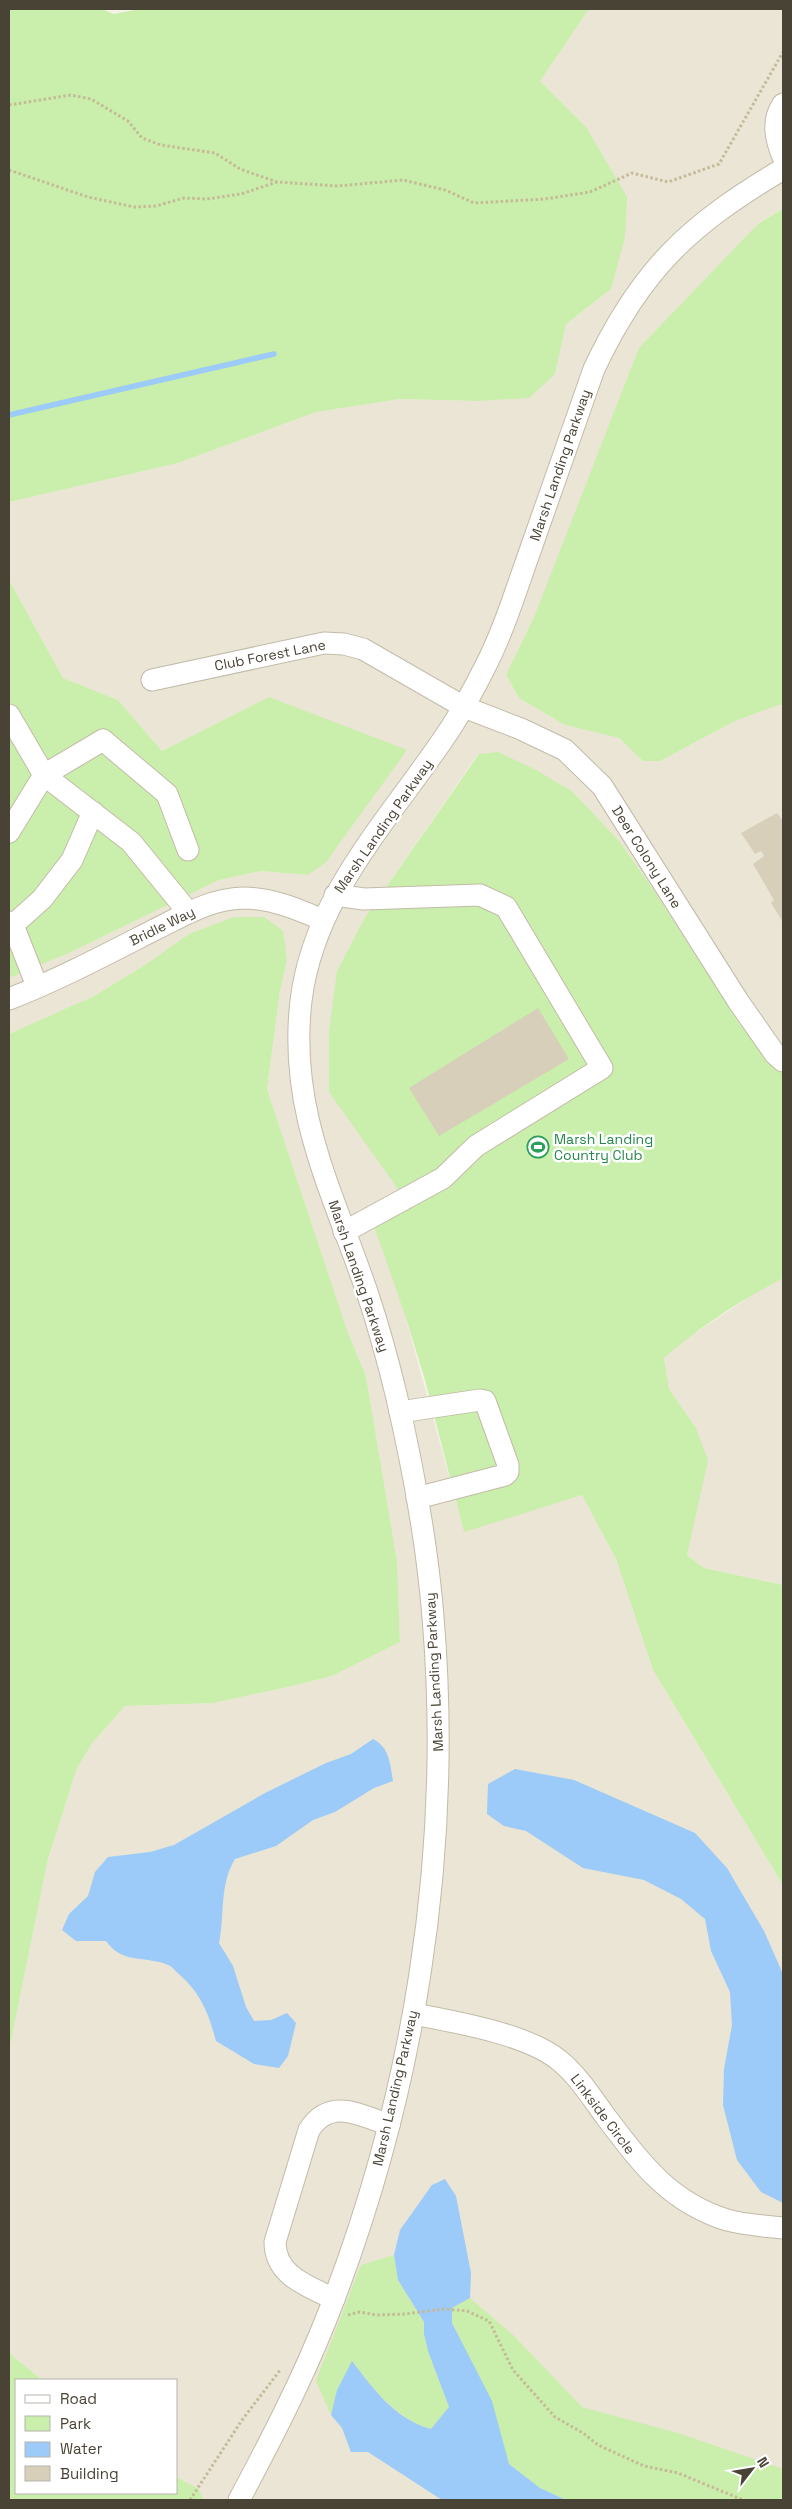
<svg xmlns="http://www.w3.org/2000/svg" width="792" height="2509" font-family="'Space Grotesk',sans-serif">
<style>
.residential{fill:#eae5d4}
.green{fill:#caeeab}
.water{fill:#9ccaf9}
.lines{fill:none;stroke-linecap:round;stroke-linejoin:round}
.stream{stroke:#9ccaf9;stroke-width:5.5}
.building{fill:#d8cfbb}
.minor-casing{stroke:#c2bba8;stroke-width:23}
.path{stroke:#c5ba98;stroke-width:3;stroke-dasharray:2.5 2.5;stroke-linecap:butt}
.minor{stroke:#fff;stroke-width:21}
.labels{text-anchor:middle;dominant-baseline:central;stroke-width:5;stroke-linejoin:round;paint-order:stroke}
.street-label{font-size:14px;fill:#494335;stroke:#fff}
.leisure-label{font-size:14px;fill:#27864d;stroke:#fff;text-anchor:start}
</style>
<rect width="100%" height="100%" fill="#f5f2e7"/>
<g class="residential">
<polygon points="589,9 783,9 783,209 758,223 535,615 506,675 519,698 565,725 619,738 643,761 660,761 735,721 779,704 783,705 783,1072 775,1065 740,1025 653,889 619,841 573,792 478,754 364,919 337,971 408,1203 404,1312 464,1531 582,1495 616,1559 653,1670 783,1885 783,2500 203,2500 199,2489 176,2477 176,2380 42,2380 9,2353 9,2051 48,1859 77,1768 93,1742 125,1706 213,1703 292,1686 332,1676 400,1642 397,1561 366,1376 348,1333 267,1089 280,991 287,960 189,934 145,965 94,996 9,1034 9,978 69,953 219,880 261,871 308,875 269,697 162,751 118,700 63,678 9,580 9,502 178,463 316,412 400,399 476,401 555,374 566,324 611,289 586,127 540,81"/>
<polygon points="783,1278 783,1585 704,1568 687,1555 694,1519 696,1428 669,1389 664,1358 685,1340 761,1289"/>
</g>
<g class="green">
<polygon points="9,9 102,9 114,14 140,9 589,9 540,81 586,127 627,197 625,237 611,289 566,324 555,374 529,398 476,401 400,399 316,412 178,463 9,502"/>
<polygon points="783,209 783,705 778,705 735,721 660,761 643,761 619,738 565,725 519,698 506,675 535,615 639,348 759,223"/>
<polygon points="9,580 63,678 118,700 162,751 269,697 407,750 326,862 308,875 261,871 219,880 69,953 9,978"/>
<path d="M498 752 536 770 573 792 619 841 653 889 740 1025 775 1065 783 1072V1278C741 1300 700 1327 664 1358L669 1389 696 1428 708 1460 687 1555 704 1568 783 1585V1885L653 1670 616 1559 582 1495 464 1532 425 1380 404 1312 373 1223 408 1203 329 1092V1032L337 971 364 919 479 754Z"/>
<polygon points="234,917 264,917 283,931 287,960 280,991 267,1089 348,1333 366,1376 397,1561 400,1642 332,1676 292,1686 213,1703 125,1706 93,1742 77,1768 48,1859 9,2051 9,1034 94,996 145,965 189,934"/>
<path d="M394 2255 398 2280 424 2323V2334L428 2351 449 2407 431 2429C395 2418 375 2391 352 2361L337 2390 331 2415 316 2381 361 2265Z"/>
<polygon points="470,2298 513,2335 582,2407 681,2434 783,2469 783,2500 566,2500 540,2488 509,2464 475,2370 452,2322 452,2308"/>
<polygon points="9,2353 42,2380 16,2380 16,2493 176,2493 176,2477 199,2489 203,2500 9,2500"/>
</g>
<g class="water">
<path d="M373 1739C390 1748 390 1764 393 1781L374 1788 335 1812 313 1820 276 1846 235 1859C219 1885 225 1915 219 1943L233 1966 246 2007 254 2021 271 2020 287 2013 296 2023 288 2056 279 2068 254 2064 216 2041C209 2014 201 1994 180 1975 176 1972 172 1966 168 1965 145 1955 123 1965 106 1941H76L62 1930 69 1914 88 1896 95 1872 108 1857 150 1852 174 1845 265 1793 326 1763 351 1754Z"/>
<polygon points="515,1769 574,1780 695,1833 727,1868 764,1931 783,1974 783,2203 761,2192 737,2160 723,2105 724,2069 732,2025 730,1992 711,1951 705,1919 681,1899 644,1880 583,1868 526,1831 504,1826 487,1814 488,1784"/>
<path d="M445 2179 456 2196 471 2273 470 2298 452 2308V2323L492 2401 509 2464 540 2488 566 2500H442L368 2452H351L342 2428 331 2415 337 2390 352 2361C374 2390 395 2419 431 2429L449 2407 428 2351 424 2334V2322L398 2280 394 2255 400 2230 432 2185Z"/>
</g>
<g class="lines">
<polyline class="stream" points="9,415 274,354"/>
</g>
<g class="building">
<polygon points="777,813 783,821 783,922 771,903 774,900 753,864 764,856 761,851 755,854 741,833"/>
<polygon points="538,1008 569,1059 439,1136 409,1088"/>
</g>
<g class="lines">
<g class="minor-casing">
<g id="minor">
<path d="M783 104C771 121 776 140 783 157"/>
<polyline points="152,680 324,643 344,644 363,649 464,707 521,729 565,750 602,786 738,1001 775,1054 783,1061"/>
<polyline points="9,715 44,775 131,842 188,912"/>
<polyline points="9,832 44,775 103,740 167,794 188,850"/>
<polyline points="335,895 364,899 480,895 506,907 602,1068 476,1146 443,1178 344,1232"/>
<polyline points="9,922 13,925 37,986"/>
<polyline points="13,925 42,899 72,860 93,812"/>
<path d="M9 999C58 980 107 954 154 930 183 916 209 899 243 898 272 898 297 909 323 920"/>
<polyline points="400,1412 480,1400 485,1401 508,1465 508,1472 505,1475 417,1498"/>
<path d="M414 2014C455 2022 528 2034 560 2061 579 2077 592 2098 606 2117 641 2163 669 2202 727 2220 745 2225 765 2226 783 2228"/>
<path d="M334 2299C308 2286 275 2276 275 2242L309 2130C330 2097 360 2115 389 2125"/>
<path d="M239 2500C271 2440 302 2380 327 2317 414 2096 453 1854 433 1617 427 1542 413 1467 396 1394 388 1361 379 1328 368 1295 334 1194 288 1112 301 1001 314 892 395 814 452 726 464 707 475 687 485 667 504 630 516 590 530 551 551 490 573 430 594 369 641 269 689 225 783 169"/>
</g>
</g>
<g class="path">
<polyline points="9,105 71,95 91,99 128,121 142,138 161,145 215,153 240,169 277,182 338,186 403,180 445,190 474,203 545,199 590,192 632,173 668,182 719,164 783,52"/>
<polyline points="9,170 88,197 134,207 156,206 184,198 207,199 241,194 277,182"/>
<polyline points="348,2315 359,2312 377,2315 405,2314 444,2309 467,2311 489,2321 513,2370 555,2417 583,2433 598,2445 644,2466 678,2473 743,2500"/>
<polyline points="190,2500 242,2420 281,2369"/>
</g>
<use href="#minor" class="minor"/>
</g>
<defs>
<g id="stadium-ring" transform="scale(1.125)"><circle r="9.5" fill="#fff" stroke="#2e9e5b" stroke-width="1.5"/><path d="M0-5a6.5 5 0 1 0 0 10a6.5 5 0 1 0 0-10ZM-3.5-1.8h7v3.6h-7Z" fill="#2e9e5b"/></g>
</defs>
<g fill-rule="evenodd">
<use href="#stadium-ring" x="538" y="1147"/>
</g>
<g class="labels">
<g class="street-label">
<text transform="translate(560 465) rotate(-71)">Marsh Landing Parkway</text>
<text transform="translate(270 655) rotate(-11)">Club Forest Lane</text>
<text transform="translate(383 826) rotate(-55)">Marsh Landing Parkway</text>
<text transform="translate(647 857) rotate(58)">Deer Colony Lane</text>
<text transform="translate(162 926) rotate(-26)">Bridle Way</text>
<text transform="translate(359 1276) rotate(71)">Marsh Landing Parkway</text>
<text transform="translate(434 1672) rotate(-93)">Marsh Landing Parkway</text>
<text transform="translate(395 2088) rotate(-77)">Marsh Landing Parkway</text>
<text transform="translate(603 2114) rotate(53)">Linkside Circle</text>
</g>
<g class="leisure-label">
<text x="554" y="1139">Marsh Landing<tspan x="554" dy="16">Country Club</tspan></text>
</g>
</g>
<rect width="792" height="2509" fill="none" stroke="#494335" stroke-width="20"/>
<rect x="15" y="2379" width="162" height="115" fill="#ffffff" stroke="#b6b4ae"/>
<rect x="25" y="2395" width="25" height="8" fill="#ffffff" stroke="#b6b4ae"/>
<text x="60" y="2404" font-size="15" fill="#494335">Road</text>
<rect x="25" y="2416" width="25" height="15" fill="#caeeab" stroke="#b6b4ae"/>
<text x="60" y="2429" font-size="15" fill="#494335">Park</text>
<rect x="25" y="2442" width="25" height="15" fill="#9ccaf9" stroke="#b6b4ae"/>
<text x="60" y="2454" font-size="15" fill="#494335">Water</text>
<rect x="25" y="2466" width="25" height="15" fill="#d8cfbb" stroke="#b6b4ae"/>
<text x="60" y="2479" font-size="15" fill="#494335">Building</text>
<g transform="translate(752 2469) rotate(59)" stroke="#ffffff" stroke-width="4" paint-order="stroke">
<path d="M0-4L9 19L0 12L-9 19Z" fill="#494335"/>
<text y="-8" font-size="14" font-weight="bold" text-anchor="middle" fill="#494335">N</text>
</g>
</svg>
